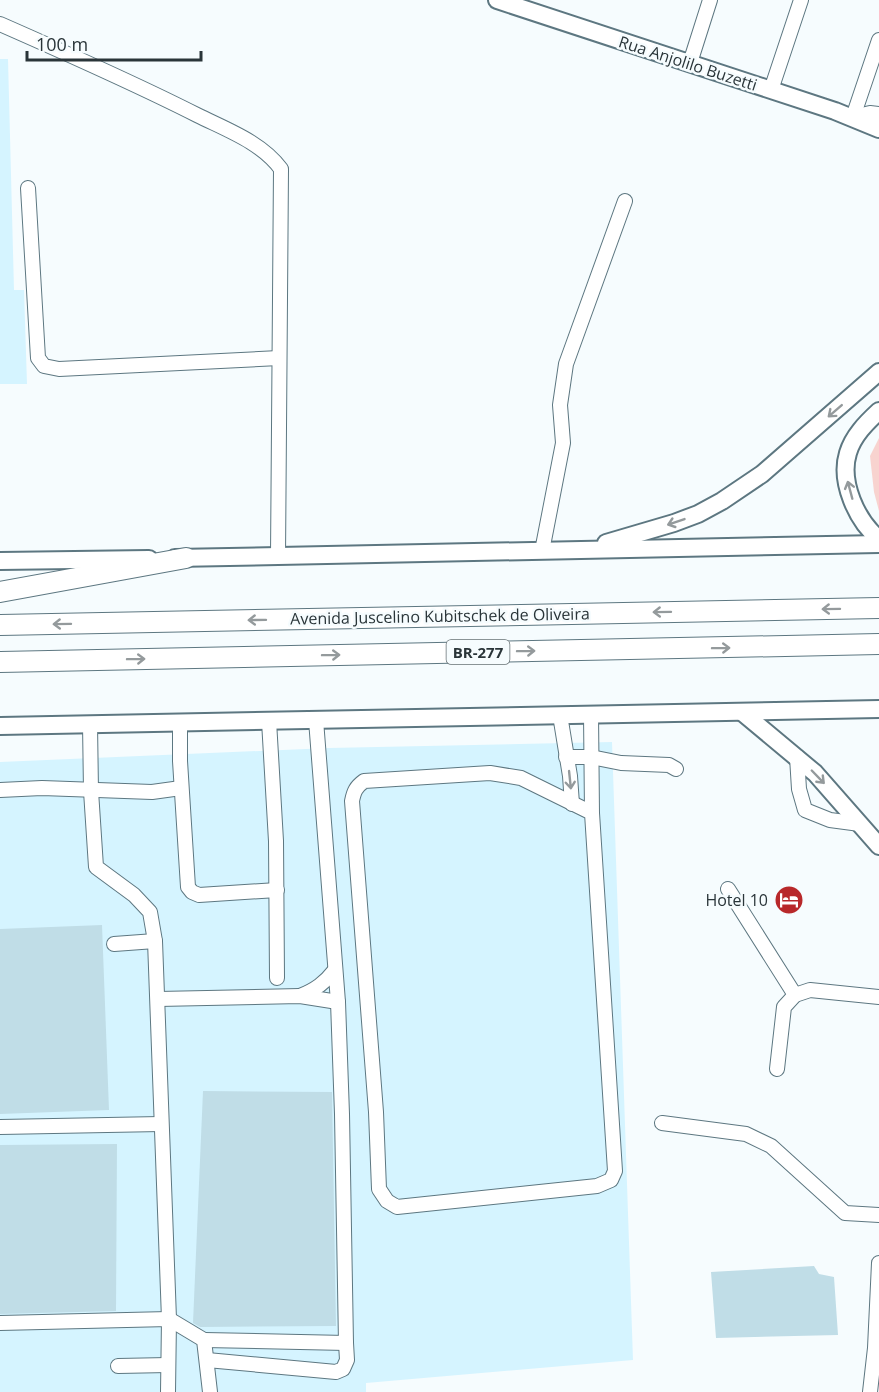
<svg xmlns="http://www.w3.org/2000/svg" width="879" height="1392" font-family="'Open Sans',sans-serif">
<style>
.built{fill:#d5f4ff}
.green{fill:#f8d3cf}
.building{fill:#c0dde7}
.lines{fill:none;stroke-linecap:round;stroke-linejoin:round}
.minor-casing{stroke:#5d7781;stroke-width:16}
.major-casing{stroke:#5d7781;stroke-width:20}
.highway-casing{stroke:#5d7781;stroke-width:22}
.minor{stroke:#fff;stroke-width:14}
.major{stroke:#fff;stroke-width:16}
.highway{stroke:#fff;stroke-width:20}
.oneway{stroke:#949a9c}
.labels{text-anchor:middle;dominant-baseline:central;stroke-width:5;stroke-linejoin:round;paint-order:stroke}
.shield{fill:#f6fcfe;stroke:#677174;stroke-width:1.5}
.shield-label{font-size:15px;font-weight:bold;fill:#2a3539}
.street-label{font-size:16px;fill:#2a3539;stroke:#f6fcfe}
.poi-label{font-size:16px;fill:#2a3539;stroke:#f6fcfe;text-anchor:end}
</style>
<rect width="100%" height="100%" fill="#f6fcfe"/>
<g class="built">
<polygon points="0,59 8,59 14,290 24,290 27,384 0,384"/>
<polygon points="612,742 633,1360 366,1383 366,1392 0,1392 0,762 329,748"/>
</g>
<polygon class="green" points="879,438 879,511 874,492 870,456"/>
<g class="building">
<polygon points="102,925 109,1110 0,1114 0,929"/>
<polygon points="203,1091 332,1092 336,1326 200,1327 193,1323"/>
<polygon points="117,1144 116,1311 0,1314 0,1145"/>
<polygon points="814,1266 819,1274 834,1277 838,1335 716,1338 711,1272"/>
</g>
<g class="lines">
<g class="minor-casing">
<g id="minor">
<path d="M0 24C66 53 132 82 197 115 227 130 261 142 281 169L278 556"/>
<polyline points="690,63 710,0"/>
<polyline points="771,90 801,0"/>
<polyline points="853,117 879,40"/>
<polyline points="853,117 870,113 879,114"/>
<polyline points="28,188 38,358 44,366 59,369 279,358"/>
<polyline points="542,551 563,443 560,405 566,364 625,201"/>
<path d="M591 714 592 813 615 1171 611 1180 597 1186 397 1207 387 1201 379 1189 376 1112 352 801C354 791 356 787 364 781L490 773 521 778 592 813"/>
<polyline points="560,715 570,776 572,804"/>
<polyline points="269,721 276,841 277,978"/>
<polyline points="180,723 180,761 188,887 192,892 199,895 277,890"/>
<polyline points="90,724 91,791 96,867 134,895 150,912 155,941 169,1319 168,1392"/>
<polyline points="566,757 591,757 621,763 669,765 676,769"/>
<polyline points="797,757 799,789 805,810 830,820 860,824"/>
<polyline points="0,790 42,788 152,792 181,788"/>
<polyline points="728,889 795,995"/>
<polyline points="114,944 155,941"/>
<path d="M300 996C315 990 325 983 335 970"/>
<polyline points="158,999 300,996 338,1002"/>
<polyline points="777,1069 784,1007 795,995 810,990 879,997"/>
<polyline points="662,1123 746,1134 771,1146 845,1213 879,1215"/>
<polyline points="0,1127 161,1124"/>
<polyline points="0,1323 169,1319 204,1340 210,1392"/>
<polyline points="204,1340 346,1343 342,1114 338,1002 316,720"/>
<polyline points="207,1360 336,1372 343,1369 347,1360 346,1343"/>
<polyline points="118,1366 168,1365"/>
<polyline points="870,1392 875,1348 879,1263"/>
</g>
</g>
<g class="major-casing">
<g id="major">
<polyline points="497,0 835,111 879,129"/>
<path d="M879 411C866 423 853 436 848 453 839 482 857 521 879 539"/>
<polyline points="606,543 674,523 698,514 722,501 762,474 879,372"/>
<polyline points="175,558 879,544"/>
<polyline points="0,561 149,559"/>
<polyline points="742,712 815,773 879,846"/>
<polyline points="0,726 879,709"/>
</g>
</g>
<g class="highway-casing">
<g id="highway">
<polyline points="0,592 186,558"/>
<polyline points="0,625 879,608"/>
<polyline points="0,662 879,644"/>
</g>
</g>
<use href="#minor" class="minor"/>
<use href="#major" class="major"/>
<use href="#highway" class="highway"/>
</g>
<defs><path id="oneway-shaft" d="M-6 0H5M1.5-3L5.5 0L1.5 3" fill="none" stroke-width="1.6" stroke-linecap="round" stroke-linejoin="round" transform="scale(1.5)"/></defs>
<g class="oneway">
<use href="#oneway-shaft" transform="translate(835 411) rotate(139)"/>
<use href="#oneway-shaft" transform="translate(850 490) rotate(-105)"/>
<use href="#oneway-shaft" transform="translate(676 522) rotate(161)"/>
<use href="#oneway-shaft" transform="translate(831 609) rotate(179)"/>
<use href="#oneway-shaft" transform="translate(662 612) rotate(179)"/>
<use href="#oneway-shaft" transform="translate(257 620) rotate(179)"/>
<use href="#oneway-shaft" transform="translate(62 624) rotate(179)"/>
<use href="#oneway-shaft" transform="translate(721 648) rotate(-1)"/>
<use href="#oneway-shaft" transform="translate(526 651) rotate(-1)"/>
<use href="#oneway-shaft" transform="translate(331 655) rotate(-1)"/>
<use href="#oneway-shaft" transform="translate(136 659) rotate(-1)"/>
<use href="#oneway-shaft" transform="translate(818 777) rotate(46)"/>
<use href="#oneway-shaft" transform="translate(570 780) rotate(84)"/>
</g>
<defs>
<g id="hotel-disc" transform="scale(1.5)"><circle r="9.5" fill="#b8282a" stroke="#f6fcfe"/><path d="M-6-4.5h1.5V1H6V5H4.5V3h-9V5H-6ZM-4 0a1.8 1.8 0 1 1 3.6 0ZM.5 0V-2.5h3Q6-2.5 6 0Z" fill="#fff"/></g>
</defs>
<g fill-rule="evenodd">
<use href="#hotel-disc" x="789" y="900"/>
</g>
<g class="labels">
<rect class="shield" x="446.5" y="640" width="63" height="24" rx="4.5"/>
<g class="shield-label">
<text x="478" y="652">BR-277</text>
</g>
<g class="street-label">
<text transform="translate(688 63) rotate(18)">Rua Anjolilo Buzetti</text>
<text transform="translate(440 616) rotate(-1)">Avenida Juscelino Kubitschek de Oliveira</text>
</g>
<g class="poi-label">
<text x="768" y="900">Hotel 10</text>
</g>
</g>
<path d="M27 51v9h174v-9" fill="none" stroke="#2a3539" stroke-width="3"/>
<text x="36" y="51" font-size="18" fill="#2a3539" stroke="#f6fcfe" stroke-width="4.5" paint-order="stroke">100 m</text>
</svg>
